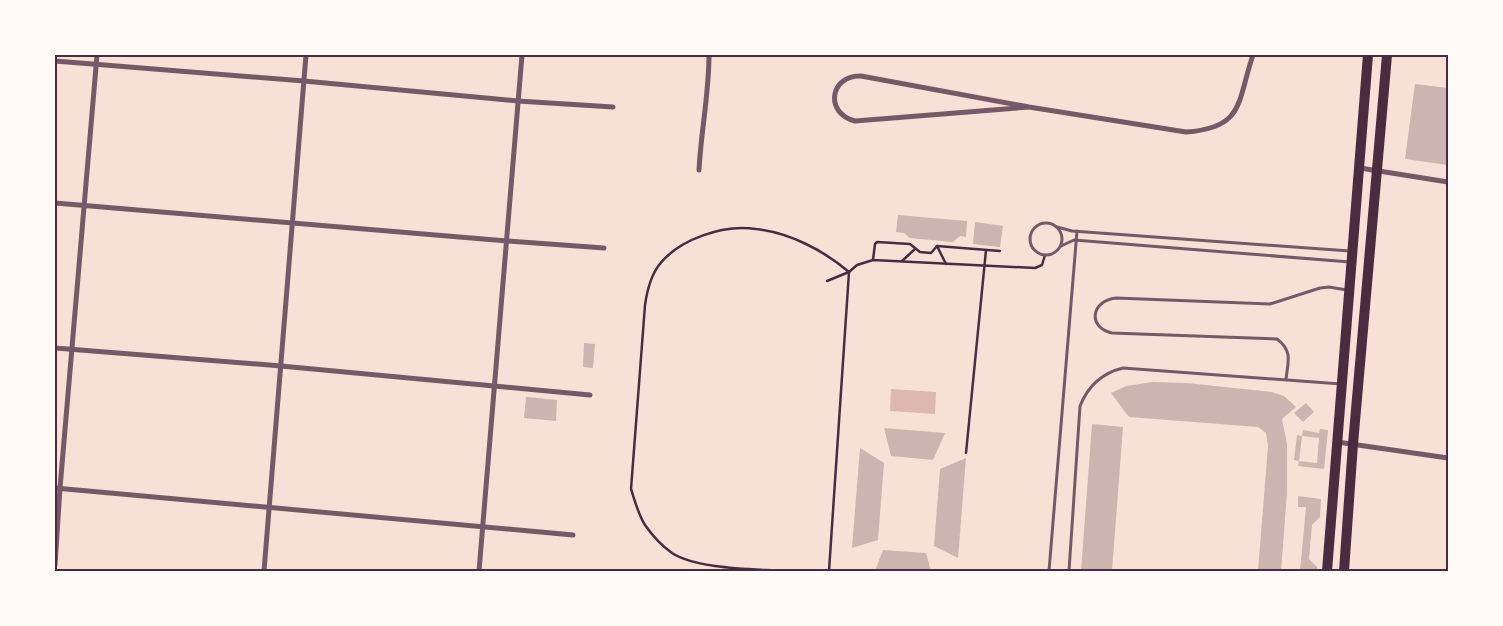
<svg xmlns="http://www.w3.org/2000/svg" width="1503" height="626" font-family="Arial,sans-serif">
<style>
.water{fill:#dcb8b0}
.building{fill:#ccb4b1}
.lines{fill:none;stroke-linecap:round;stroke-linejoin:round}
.path{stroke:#4a2c40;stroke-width:2.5}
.service{stroke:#755966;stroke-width:3}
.minor{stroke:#755966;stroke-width:5}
.secondary{stroke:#4a2c40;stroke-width:10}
.neatline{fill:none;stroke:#4a2c40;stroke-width:2}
</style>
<rect width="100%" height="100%" fill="#f7e1d7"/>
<polygon class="water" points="891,389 936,392 935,414 890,411"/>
<g class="building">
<polygon points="1415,84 1448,88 1448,165 1405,159"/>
<polygon points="898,215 967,221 966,237 960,236 953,242 910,238 904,233 896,232"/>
<polygon points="975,222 1003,226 1000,247 973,244"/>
<polygon points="584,343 595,344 593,368 583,367"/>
<polygon points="1153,382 1187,383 1272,392 1284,396 1296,407 1282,419 1287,444 1287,493 1281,571 1258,571 1268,446 1266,433 1258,427 1129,417 1111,393 1126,386"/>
<polygon points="526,397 557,400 556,421 524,418"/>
<polygon points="1306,403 1314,412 1303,422 1294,413"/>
<polygon points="1092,424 1123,427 1112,571 1081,571"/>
<polygon points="884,428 945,433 933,460 891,456"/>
<polygon points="1320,429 1328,430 1324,469 1298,466 1299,461 1294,460 1297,435 1302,436 1299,461 1317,463 1319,438 1302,436 1303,430 1319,433"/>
<polygon points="860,448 884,463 878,540 852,548"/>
<polygon points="966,458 958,558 934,546 940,469"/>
<polygon points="1298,496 1321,499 1320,517 1312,525 1309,559 1317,567 1317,571 1300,571 1306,507 1298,507"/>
<polygon points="883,550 926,553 931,571 875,571"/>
</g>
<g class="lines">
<g class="path">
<polyline points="937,246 946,264"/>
<polyline points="873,260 875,244 877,242 910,244 920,252 931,253 937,246 1000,251"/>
<polyline points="902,261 915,249"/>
<polyline points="966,453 986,250"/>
<path d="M782 571C753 569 696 569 672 553 662 546 652 535 645 525 638 514 635 501 631 489L645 305C647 291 650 277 659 265 679 239 724 224 756 229 790 233 823 250 849 272L827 281"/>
<polyline points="829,571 849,272 857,265 873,260 1035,268 1042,265 1045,255"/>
</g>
<g class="service">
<circle cx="1046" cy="239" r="16"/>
<polyline points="1057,227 1072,231 1350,251"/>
<polyline points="1061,246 1074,240 1350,262"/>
<path d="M1286 379C1288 362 1293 351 1277 339L1112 333C1088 328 1090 301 1116 298L1270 304 1320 288 1329 287 1347 290"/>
<polyline points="1049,571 1077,231"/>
<path d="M1069 571 1080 406C1088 386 1102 373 1123 368L1341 384"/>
</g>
<g class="minor">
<polyline points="55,61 304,81 518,101 613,107"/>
<path d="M1029 107 855 121C824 113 830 75 861 76L1029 107 1186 132C1245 128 1237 101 1253 55"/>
<polyline points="1360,168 1448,182"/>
<path d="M699 170C701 131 709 94 709 55"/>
<polyline points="55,203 507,241 604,248"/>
<polyline points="55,348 281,366 590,395"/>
<polyline points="1337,442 1448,458"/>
<polyline points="55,488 573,535"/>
<polyline points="55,565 60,488 97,55"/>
<polyline points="264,571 306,55"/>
<polyline points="479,571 522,55"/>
</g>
<g class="secondary">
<polyline points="1327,571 1368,55"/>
<polyline points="1344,571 1353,444 1387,55"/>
</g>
</g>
<rect width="1503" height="626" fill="none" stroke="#fffaf5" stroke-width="112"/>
<rect x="56" y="56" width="1391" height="514" class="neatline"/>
</svg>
